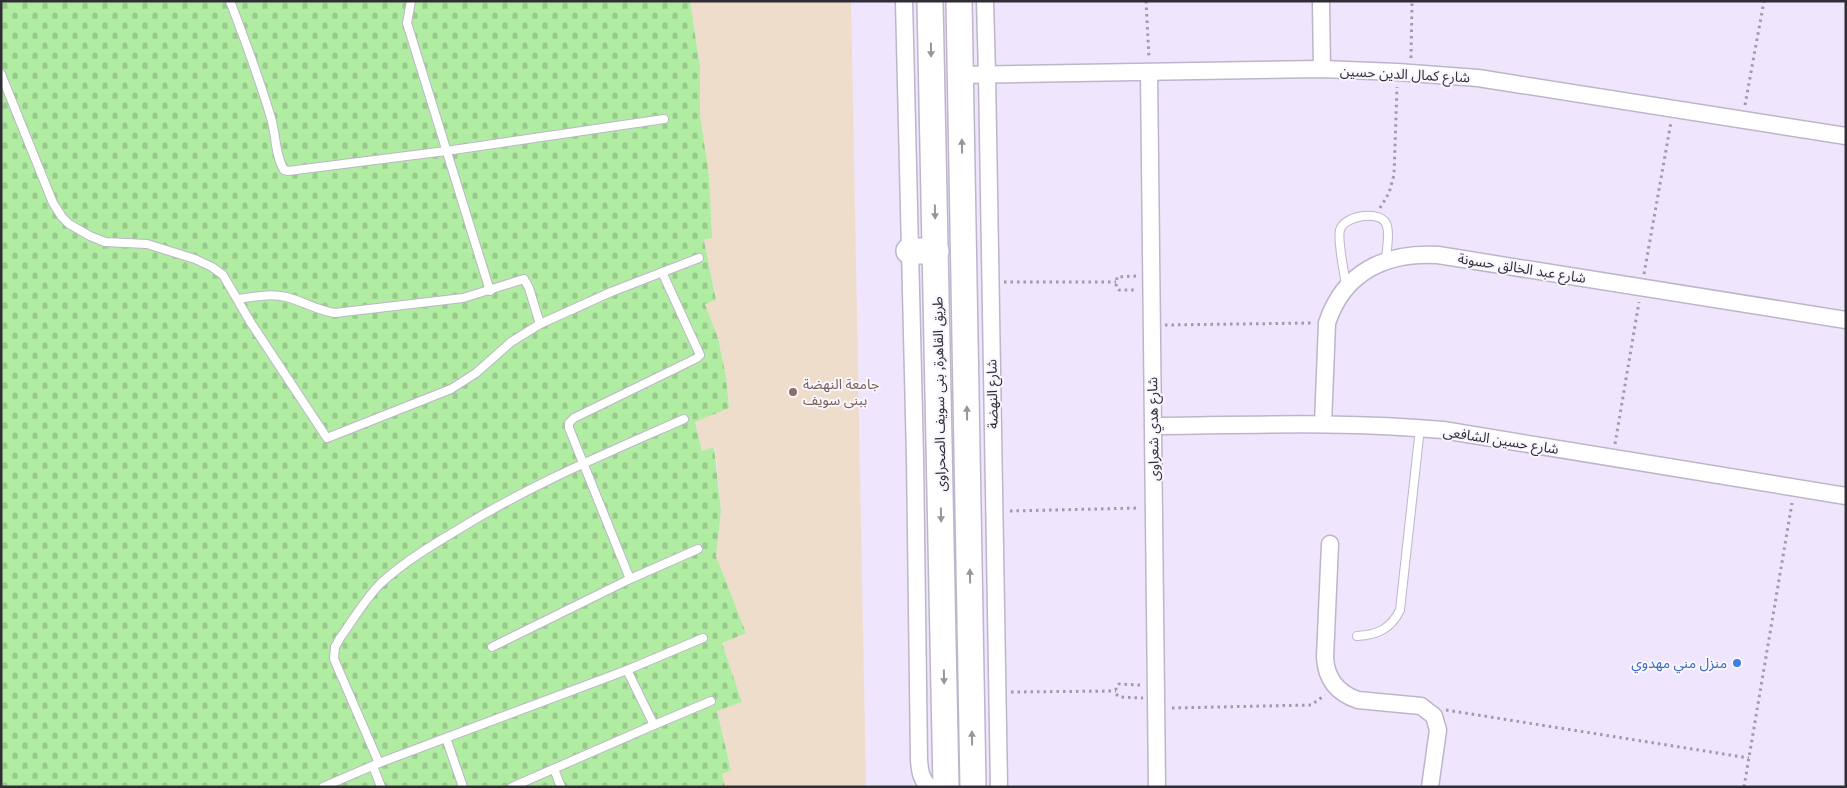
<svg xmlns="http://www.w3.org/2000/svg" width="1847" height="788" font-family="'Roboto Serif','Noto Sans Arabic',serif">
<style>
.education{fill:#efddcc}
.cemetery{fill:url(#cemetery-stones)}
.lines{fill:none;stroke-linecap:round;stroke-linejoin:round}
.service-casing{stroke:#beb5cb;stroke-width:10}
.minor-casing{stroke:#beb5cb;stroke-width:19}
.primary-casing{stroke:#beb5cb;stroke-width:28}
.path{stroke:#a19aab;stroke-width:3;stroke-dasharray:2.5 4;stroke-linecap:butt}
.service{stroke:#fff;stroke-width:8}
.minor{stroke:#fff;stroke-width:16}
.primary{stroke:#fff;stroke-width:25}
.oneway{fill:#98969a}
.education-dot{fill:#8d6e63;stroke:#f9f5ff;stroke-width:2}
.shop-dot{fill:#3f7fe0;stroke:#f9f5ff;stroke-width:2}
.labels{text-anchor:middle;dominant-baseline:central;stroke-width:4;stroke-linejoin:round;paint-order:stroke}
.street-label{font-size:14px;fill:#312d36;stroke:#f9f5ff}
.education-label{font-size:14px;fill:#785e54;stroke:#f9f5ff;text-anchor:start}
.shop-label{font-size:14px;fill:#366cbe;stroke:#f9f5ff;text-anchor:end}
</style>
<defs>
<pattern id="cemetery-stones" width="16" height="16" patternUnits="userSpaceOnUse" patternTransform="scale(1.25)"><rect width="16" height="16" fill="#b0eca1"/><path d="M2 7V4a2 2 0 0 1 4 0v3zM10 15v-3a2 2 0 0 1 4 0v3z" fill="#98cb8b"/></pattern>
</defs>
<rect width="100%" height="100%" fill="#efe5fc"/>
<polygon class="education" points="690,1 851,1 866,787 725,787 722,774 731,769 717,711 742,702 722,643 746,633 716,556 721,511 715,447 702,451 695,422 729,407 726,377 718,338 704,303 716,299 704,240 712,238 709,175 700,115 700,67"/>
<polygon class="cemetery" points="1,1 690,1 700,67 700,115 709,175 712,238 704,240 716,300 705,304 718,338 726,377 729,408 695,422 702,451 714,447 721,511 716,556 746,633 722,643 742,702 717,711 731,770 722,774 725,787 1,787"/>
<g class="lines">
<g class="service-casing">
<g id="service">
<path d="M230 1C245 40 259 78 271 118 276 134 275 156 284 170L288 171 446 151 664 119"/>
<polyline points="411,1 407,23 490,291"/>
<polyline points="1,74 53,203 62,217 69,224 90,236 105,242 147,244 195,259 212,267 223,275 251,323 327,438 451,389 476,373 511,342 540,324 611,292 699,258"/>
<polyline points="662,272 700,355 697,358 574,418 569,423 569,428 630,579 698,549"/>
<path d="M1346 287C1345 274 1337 241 1340 230 1344 215 1383 209 1387 226 1390 236 1386 251 1386 261"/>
<path d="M238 299C254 297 270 293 286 297 303 301 318 311 335 313L463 298 524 279 529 288 540 324"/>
<path d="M1357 636C1377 635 1391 629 1400 610L1420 428"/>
<polyline points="492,647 630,579"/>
<polyline points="627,670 654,725 711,701"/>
<polyline points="446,738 463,787"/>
<path d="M379 763 334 659 335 647 340 638C353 620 365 599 381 583 404 562 432 545 459 529 530 485 607 453 684 419"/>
<polyline points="373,766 381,787"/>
<polyline points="554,769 561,787"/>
<polyline points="323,787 379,763 627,670 703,638"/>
<polyline points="512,787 654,725"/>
</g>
</g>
<g class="minor-casing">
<g id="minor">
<path d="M904 1 915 457 919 760C920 772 921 779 929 787"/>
<polyline points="985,1 987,74 999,787"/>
<polyline points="1321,1 1322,69"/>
<polyline points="1149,72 1157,787"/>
<polyline points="961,75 1322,69 1397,72 1478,78 1846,136"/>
<path d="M1323 424 1327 323C1344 271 1387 252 1438 255L1846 320"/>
<path d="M1153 426C1250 425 1347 421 1443 430L1846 496"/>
<path d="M1330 544 1325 657C1326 679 1337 693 1358 700L1421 706 1434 716 1438 730 1430 787"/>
</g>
</g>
<g class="primary-casing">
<g id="primary">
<polyline points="930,1 946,787"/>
<polyline points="959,1 973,787"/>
<polyline points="909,251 936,251"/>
</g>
</g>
<g class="path">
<polyline points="1146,1 1149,58"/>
<polyline points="1411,58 1412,1"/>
<polyline points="1745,105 1764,1"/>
<polyline points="1380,208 1389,193 1394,175 1397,87"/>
<polyline points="1644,274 1671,122"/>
<polyline points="1136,276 1117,277 1116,287 1119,290 1136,290"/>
<polyline points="1004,282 1116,282"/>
<polyline points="1165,325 1311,323"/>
<polyline points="1615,444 1639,302"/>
<polyline points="1010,511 1139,508"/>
<polyline points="1140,685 1119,684 1116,687 1116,694 1119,697 1143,698"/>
<polyline points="1011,692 1116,691"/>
<polyline points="1172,708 1311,705 1325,695"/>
<polyline points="1446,710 1749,758"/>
<polyline points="1744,787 1792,503"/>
</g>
<use href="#service" class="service"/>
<use href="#minor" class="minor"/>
<use href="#primary" class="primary"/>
</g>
<defs><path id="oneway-solid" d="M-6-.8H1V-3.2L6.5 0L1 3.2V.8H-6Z" transform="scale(1.25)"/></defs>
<g class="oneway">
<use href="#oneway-solid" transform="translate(931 50) rotate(89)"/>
<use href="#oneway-solid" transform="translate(962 146) rotate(-91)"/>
<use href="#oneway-solid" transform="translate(935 212) rotate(89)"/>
<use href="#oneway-solid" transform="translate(967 413) rotate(-91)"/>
<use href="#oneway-solid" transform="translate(941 515) rotate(89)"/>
<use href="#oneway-solid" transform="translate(970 576) rotate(-91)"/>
<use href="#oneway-solid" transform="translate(944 677) rotate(89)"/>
<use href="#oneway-solid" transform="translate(972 738) rotate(-91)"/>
</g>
<circle class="education-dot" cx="793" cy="392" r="5"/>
<circle class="shop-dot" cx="1737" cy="663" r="5"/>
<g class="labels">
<g class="street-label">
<text transform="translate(1405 74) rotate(3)">شارع كمال الدين حسين</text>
<text transform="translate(1522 268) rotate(9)">شارع عبد الخالق حسونة</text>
<text transform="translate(939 394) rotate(-91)">طريق القاهرة, بنى سويف الصحراوى</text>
<text transform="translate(992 394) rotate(-91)">شارع النهضة</text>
<text transform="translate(1153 429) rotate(-91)">شارع هدي شعراوى</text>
<text transform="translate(1501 440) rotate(9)">شارع حسين الشافعى</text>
</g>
<g class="education-label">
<text x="803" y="384">جامعة النهضة<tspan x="803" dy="16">ببنى سويف</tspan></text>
</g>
<g class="shop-label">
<text x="1727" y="663">منزل مني مهدوي</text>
</g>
</g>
<rect width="1847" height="788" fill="none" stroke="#312d36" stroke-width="5"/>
</svg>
